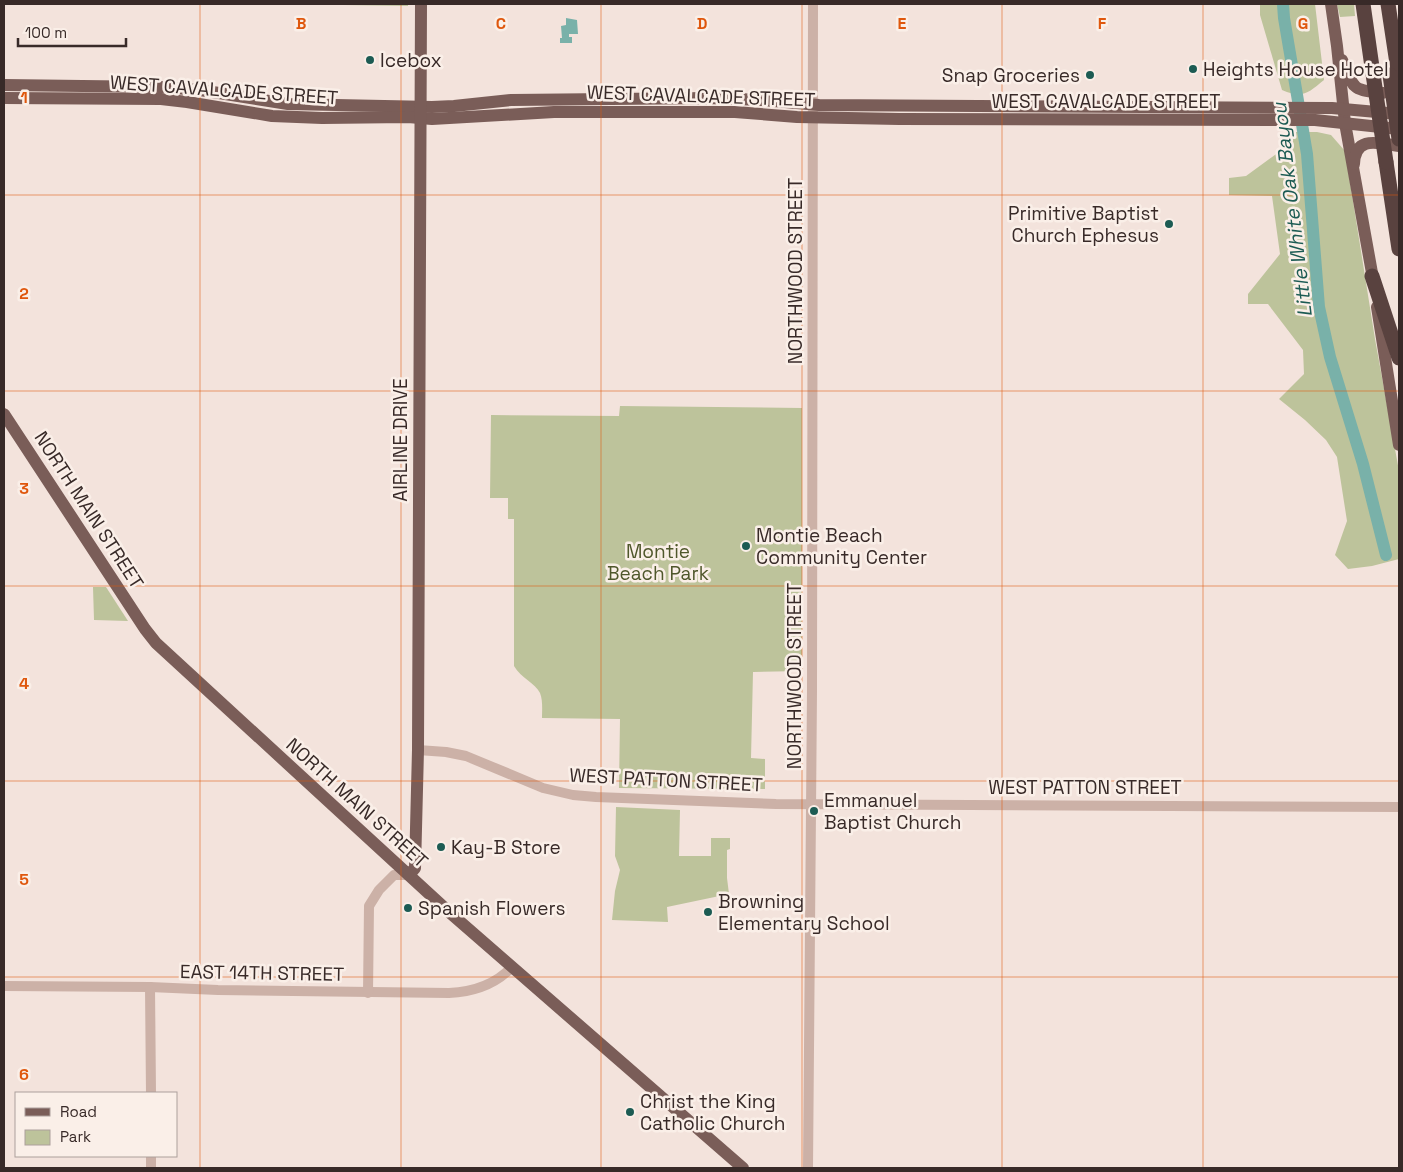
<svg xmlns="http://www.w3.org/2000/svg" width="1403" height="1172" font-family="'Space Grotesk',sans-serif">
<style>
.green{fill:#bdc39b}
.water{fill:#79b1a9}
.lines{fill:none;stroke-linecap:round;stroke-linejoin:round}
.river{stroke:#79b1a9;stroke-width:12}
.minor{stroke:#ccb1a7;stroke-width:10}
.major{stroke:#7a5d58;stroke-width:12}
.highway{stroke:#59423f;stroke-width:15}
.highway-bridge{stroke:#59423f;stroke-width:15}
.grid{fill:none;stroke:#df570d;stroke-width:1;stroke-opacity:0.55}
.poi-dot{fill:#1c5b53;stroke:#faefe8;stroke-width:2}
.labels{text-anchor:middle;dominant-baseline:central;stroke-width:5;stroke-linejoin:round;paint-order:stroke}
.poi-label{font-size:19px;fill:#382a28;stroke:#faefe8;text-anchor:start}
.street-label{font-size:19px;fill:#382a28;stroke:#faefe8}
.park-label{font-size:19px;fill:#4f572b;stroke:#faefe8}
.water-label{font-size:20px;font-style:italic;fill:#1c5b53;stroke:#faefe8}
.grid-label{font-size:16px;text-anchor:middle;font-weight:bold;fill:#df570d;stroke:#faefe8;stroke-width:5;stroke-linejoin:round;paint-order:stroke}
</style>
<rect width="100%" height="100%" fill="#f3e3dc"/>
<g class="green">
<polygon points="343,4 408,4 408,6 343,5"/>
<path d="M1260 4H1315L1324 80C1308 93 1303 99 1282 90L1260 15Z"/>
<polygon points="1337,4 1354,4 1355,16 1340,17"/>
<polygon points="1288,132 1317,132 1331,135 1345,151 1375,339 1399,471 1399,559 1372,566 1348,569 1335,555 1347,521 1337,457 1326,440 1305,420 1279,399 1304,374 1303,350 1268,304 1248,304 1248,294 1280,254 1272,196 1229,195 1229,178 1246,176 1279,152"/>
<path d="M620 406 802 408V671L753 672 751 758 765 759V789L619 788 620 719 542 718C542 711 543 700 540 693 535 683 521 678 514 666V519H508V498H490L491 415 619 416Z"/>
<polygon points="93,587 106,587 128,621 94,620"/>
<polygon points="616,807 680,810 679,856 711,856 711,838 730,838 730,849 727,850 727,878 729,894 667,907 668,922 612,920 615,891 620,870 615,856"/>
</g>
<polygon class="water" points="566,18 577,20 578,34 569,34 569,37 572,37 572,43 560,43 560,38 562,38 561,26 566,25"/>
<g class="lines">
<polyline class="river" points="1283,4 1284,18 1307,154 1319,307 1330,357 1363,464 1386,555"/>
<g class="minor">
<polyline points="418,750 446,752 466,756 543,788 573,795 596,797 776,804 1399,807"/>
<path d="M4 986 150 987 218 990 449 993C473 992 495 985 512 967"/>
<polyline points="150,987 151,1093"/>
<polyline points="368,993 369,906 379,890 394,875 409,875"/>
<polyline points="151,1168 151,1156"/>
<polyline points="808,1168 812,691 813,4"/>
</g>
<g class="major">
<polyline points="1331,4 1337,46 1345,123 1374,284"/>
<path d="M1342 60C1354 89 1351 90 1383 93"/>
<polyline points="4,85 161,87 200,90 288,104 432,107 454,106 511,100 711,98 762,100 819,105 1332,108 1399,114"/>
<polyline points="4,98 161,99 187,102 272,116 322,118 408,117 432,119 554,112 735,112 797,117 899,119 1315,120 1399,129"/>
<path d="M1354 164C1355 135 1378 143 1399 146"/>
<polyline points="1377,307 1399,445"/>
<polyline points="4,414 145,629 156,643 449,912 743,1168"/>
<polyline points="409,875 415,868 418,750 421,4"/>
</g>
<g class="highway">
<polyline points="1363,4 1373,74"/>
<polyline points="1388,4 1399,77"/>
<polyline points="1386,162 1399,249"/>
<polyline points="1372,276 1399,358"/>
</g>
<g class="highway-bridge">
<polyline points="1373,74 1386,162"/>
<polyline points="1390,75 1399,139"/>
</g>
</g>
<path class="grid" d="M200 4V1168M401 4V1168M601 4V1168M802 4V1168M1002 4V1168M1203 4V1168M4 195H1399M4 391H1399M4 586H1399M4 781H1399M4 977H1399"/>
<g class="poi-dot">
<circle cx="370" cy="60" r="5"/>
<circle cx="1193" cy="69" r="5"/>
<circle cx="1090" cy="75" r="5"/>
<circle cx="1169" cy="224" r="5"/>
<circle cx="746" cy="546" r="5"/>
<circle cx="814" cy="811" r="5"/>
<circle cx="441" cy="847" r="5"/>
<circle cx="408" cy="908" r="5"/>
<circle cx="708" cy="912" r="5"/>
<circle cx="630" cy="1112" r="5"/>
</g>
<g class="labels">
<g class="poi-label">
<text x="380" y="60">Icebox</text>
<text x="1203" y="69">Heights House Hotel</text>
<text x="1080" y="75" text-anchor="end">Snap Groceries</text>
<text x="1159" y="213" text-anchor="end">Primitive Baptist<tspan x="1159" dy="22">Church Ephesus</tspan></text>
<text x="756" y="535">Montie Beach<tspan x="756" dy="22">Community Center</tspan></text>
<text x="824" y="800">Emmanuel<tspan x="824" dy="22">Baptist Church</tspan></text>
<text x="451" y="847">Kay-B Store</text>
<text x="718" y="901">Browning<tspan x="718" dy="22">Elementary School</tspan></text>
<text x="418" y="908">Spanish Flowers</text>
<text x="640" y="1101">Christ the King<tspan x="640" dy="22">Catholic Church</tspan></text>
</g>
<g class="street-label">
<text transform="translate(224 90) rotate(4)">WEST CAVALCADE STREET</text>
<text transform="translate(701 96) rotate(2)">WEST CAVALCADE STREET</text>
<text x="1106" y="101">WEST CAVALCADE STREET</text>
<text transform="translate(795 271) rotate(-90)">NORTHWOOD STREET</text>
<text transform="translate(400 440) rotate(-90)">AIRLINE DRIVE</text>
<text transform="translate(89 510) rotate(57)">NORTH MAIN STREET</text>
<text transform="translate(794 676) rotate(-90)">NORTHWOOD STREET</text>
<text transform="translate(666 780) rotate(3)">WEST PATTON STREET</text>
<text x="1085" y="787">WEST PATTON STREET</text>
<text transform="translate(357 803) rotate(42)">NORTH MAIN STREET</text>
<text transform="translate(262 973) rotate(1)">EAST 14TH STREET</text>
</g>
<g class="park-label">
<text x="658" y="551">Montie<tspan x="658" dy="22">Beach Park</tspan></text>
</g>
<g class="water-label">
<text transform="translate(1292 210) rotate(-97)">Little White Oak Bayou</text>
</g>
</g>
<g class="grid-label">
<text x="301" y="29">B</text>
<text x="501" y="29">C</text>
<text x="702" y="29">D</text>
<text x="902" y="29">E</text>
<text x="1102" y="29">F</text>
<text x="1303" y="29">G</text>
<text x="24" y="103">1</text>
<text x="24" y="299">2</text>
<text x="24" y="494">3</text>
<text x="24" y="689">4</text>
<text x="24" y="885">5</text>
<text x="24" y="1080">6</text>
</g>
<rect width="1403" height="1172" fill="none" stroke="#382a28" stroke-width="10"/>
<rect x="15" y="1092" width="162" height="65" fill="#faefe8" stroke="#aca09b"/>
<rect x="25" y="1108" width="25" height="8" fill="#7a5d58" stroke="#aca09b"/>
<text x="60" y="1117" font-size="15" fill="#382a28">Road</text>
<rect x="25" y="1130" width="25" height="15" fill="#bdc39b" stroke="#aca09b"/>
<text x="60" y="1142" font-size="15" fill="#382a28">Park</text>
<path d="M18 38v8h108v-8" fill="none" stroke="#382a28" stroke-width="2.5"/>
<text x="25" y="38" font-size="15" fill="#382a28" stroke="#faefe8" stroke-width="4" paint-order="stroke">100 m</text>
</svg>
